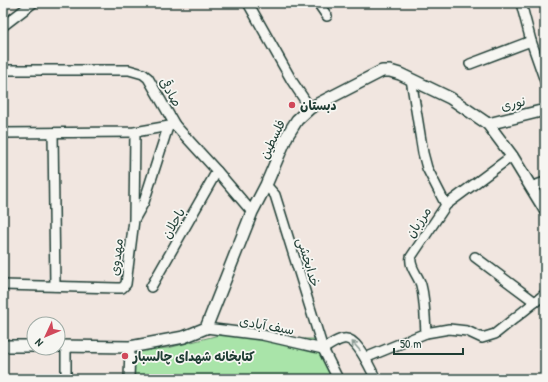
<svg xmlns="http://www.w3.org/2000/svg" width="548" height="382" font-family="'Patrick Hand','Playpen Sans Arabic',sans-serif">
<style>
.green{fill:#a9e4a9;stroke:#64906e}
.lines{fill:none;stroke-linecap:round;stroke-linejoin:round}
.minor-casing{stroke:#1f3d34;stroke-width:12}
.tertiary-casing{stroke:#1f3d34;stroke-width:14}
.minor{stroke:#f6f6f2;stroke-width:9}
.tertiary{stroke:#f6f6f2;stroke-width:11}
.oneway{stroke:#8a9a93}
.poi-dot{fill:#d1495b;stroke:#f6f6f2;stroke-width:1.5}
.labels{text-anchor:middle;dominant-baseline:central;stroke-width:3.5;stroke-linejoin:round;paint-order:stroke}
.street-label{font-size:13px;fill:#1f3d34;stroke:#f6f6f2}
.poi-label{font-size:13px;font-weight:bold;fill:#1f3d34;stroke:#f6f6f2;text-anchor:start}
</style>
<rect width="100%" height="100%" fill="#f1e6e0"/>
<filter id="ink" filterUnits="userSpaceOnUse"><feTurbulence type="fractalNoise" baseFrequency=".025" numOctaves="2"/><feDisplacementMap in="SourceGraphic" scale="8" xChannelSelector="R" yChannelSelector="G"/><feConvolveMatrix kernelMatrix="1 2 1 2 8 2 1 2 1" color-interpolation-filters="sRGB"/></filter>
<g filter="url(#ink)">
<polygon class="green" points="219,335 284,339 321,339 335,379 133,379 134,350 168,348"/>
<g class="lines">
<g class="minor-casing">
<g id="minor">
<polyline points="248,3 292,81 310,108"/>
<polyline points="318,3 327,16"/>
<polyline points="521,3 531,41 545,81"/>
<polyline points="3,26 33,3"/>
<polyline points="470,64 531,41"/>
<polyline points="3,70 129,70 143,74 148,78 175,125 217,171 252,212"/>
<polyline points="411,79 423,153 427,168 446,205"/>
<polyline points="3,133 135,132 175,125"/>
<polyline points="53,133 55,286"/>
<polyline points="266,185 275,195 323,349 338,379"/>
<polyline points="531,187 545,182"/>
<polyline points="135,218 144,202 168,127"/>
<polyline points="475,257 535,302"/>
<polyline points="3,285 117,288 122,288 126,284 134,220 135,132"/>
<polyline points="151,287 217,171"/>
<polyline points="206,328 262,335 323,349"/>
<path d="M426 333C425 318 425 300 421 285 418 275 409 267 411 257L446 205 512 156"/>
<polyline points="66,347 66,379"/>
<path d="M323 349C329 346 336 340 343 339 357 335 370 369 376 379"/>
<polyline points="365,358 426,333 449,329 467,331 482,338 495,334 545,294"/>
<polyline points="129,379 130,347"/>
</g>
</g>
<g class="tertiary-casing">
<g id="tertiary">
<polyline points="488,124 545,110"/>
<polyline points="3,346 34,346"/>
<polyline points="58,346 130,347 184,337 206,328 252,212 266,185 287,136 297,120 310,108 382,71 390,71 400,74 450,98 488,124 512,156 545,210"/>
</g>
</g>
<use href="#minor" class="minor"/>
<use href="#tertiary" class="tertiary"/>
</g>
<defs><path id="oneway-shaft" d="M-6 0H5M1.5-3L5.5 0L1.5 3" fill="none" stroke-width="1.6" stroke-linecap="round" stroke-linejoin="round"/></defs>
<use class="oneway" href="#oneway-shaft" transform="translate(356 346) rotate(-132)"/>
</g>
<g class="poi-dot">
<circle cx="292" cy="105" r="4"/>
<circle cx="125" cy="356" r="4"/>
</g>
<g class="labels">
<g class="street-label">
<text transform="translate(171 92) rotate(60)">صادقی</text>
<text transform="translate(513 103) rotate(-13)">نوری</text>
<text transform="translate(272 139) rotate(-64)">فلسطین</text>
<text transform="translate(418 222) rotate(-56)">مرزبان</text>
<text transform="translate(173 223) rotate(-60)">باجلان</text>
<text transform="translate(116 257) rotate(-83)">مهدوی</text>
<text transform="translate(309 262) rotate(73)">خدابخشی</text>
<text transform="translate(267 325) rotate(10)">سیف آبادی</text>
</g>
<g class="poi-label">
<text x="300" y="105">دبستان</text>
<text x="133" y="356">کتابخانه شهدای چالسبار</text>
</g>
</g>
<rect width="548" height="382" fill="none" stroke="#f6f6f2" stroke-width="16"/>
<rect x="8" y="8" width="532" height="366" fill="none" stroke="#1f3d34" stroke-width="1.5" filter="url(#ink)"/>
<g transform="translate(46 336) rotate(226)"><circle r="19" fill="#f6f6f2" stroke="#a0aca6"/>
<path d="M0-3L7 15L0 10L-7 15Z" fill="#d1495b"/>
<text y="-6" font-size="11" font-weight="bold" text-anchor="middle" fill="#1f3d34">N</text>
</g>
<path d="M394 348v6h69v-6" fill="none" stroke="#1f3d34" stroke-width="2"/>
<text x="400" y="348" font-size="12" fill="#1f3d34" stroke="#f6f6f2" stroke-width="3" paint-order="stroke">50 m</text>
</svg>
